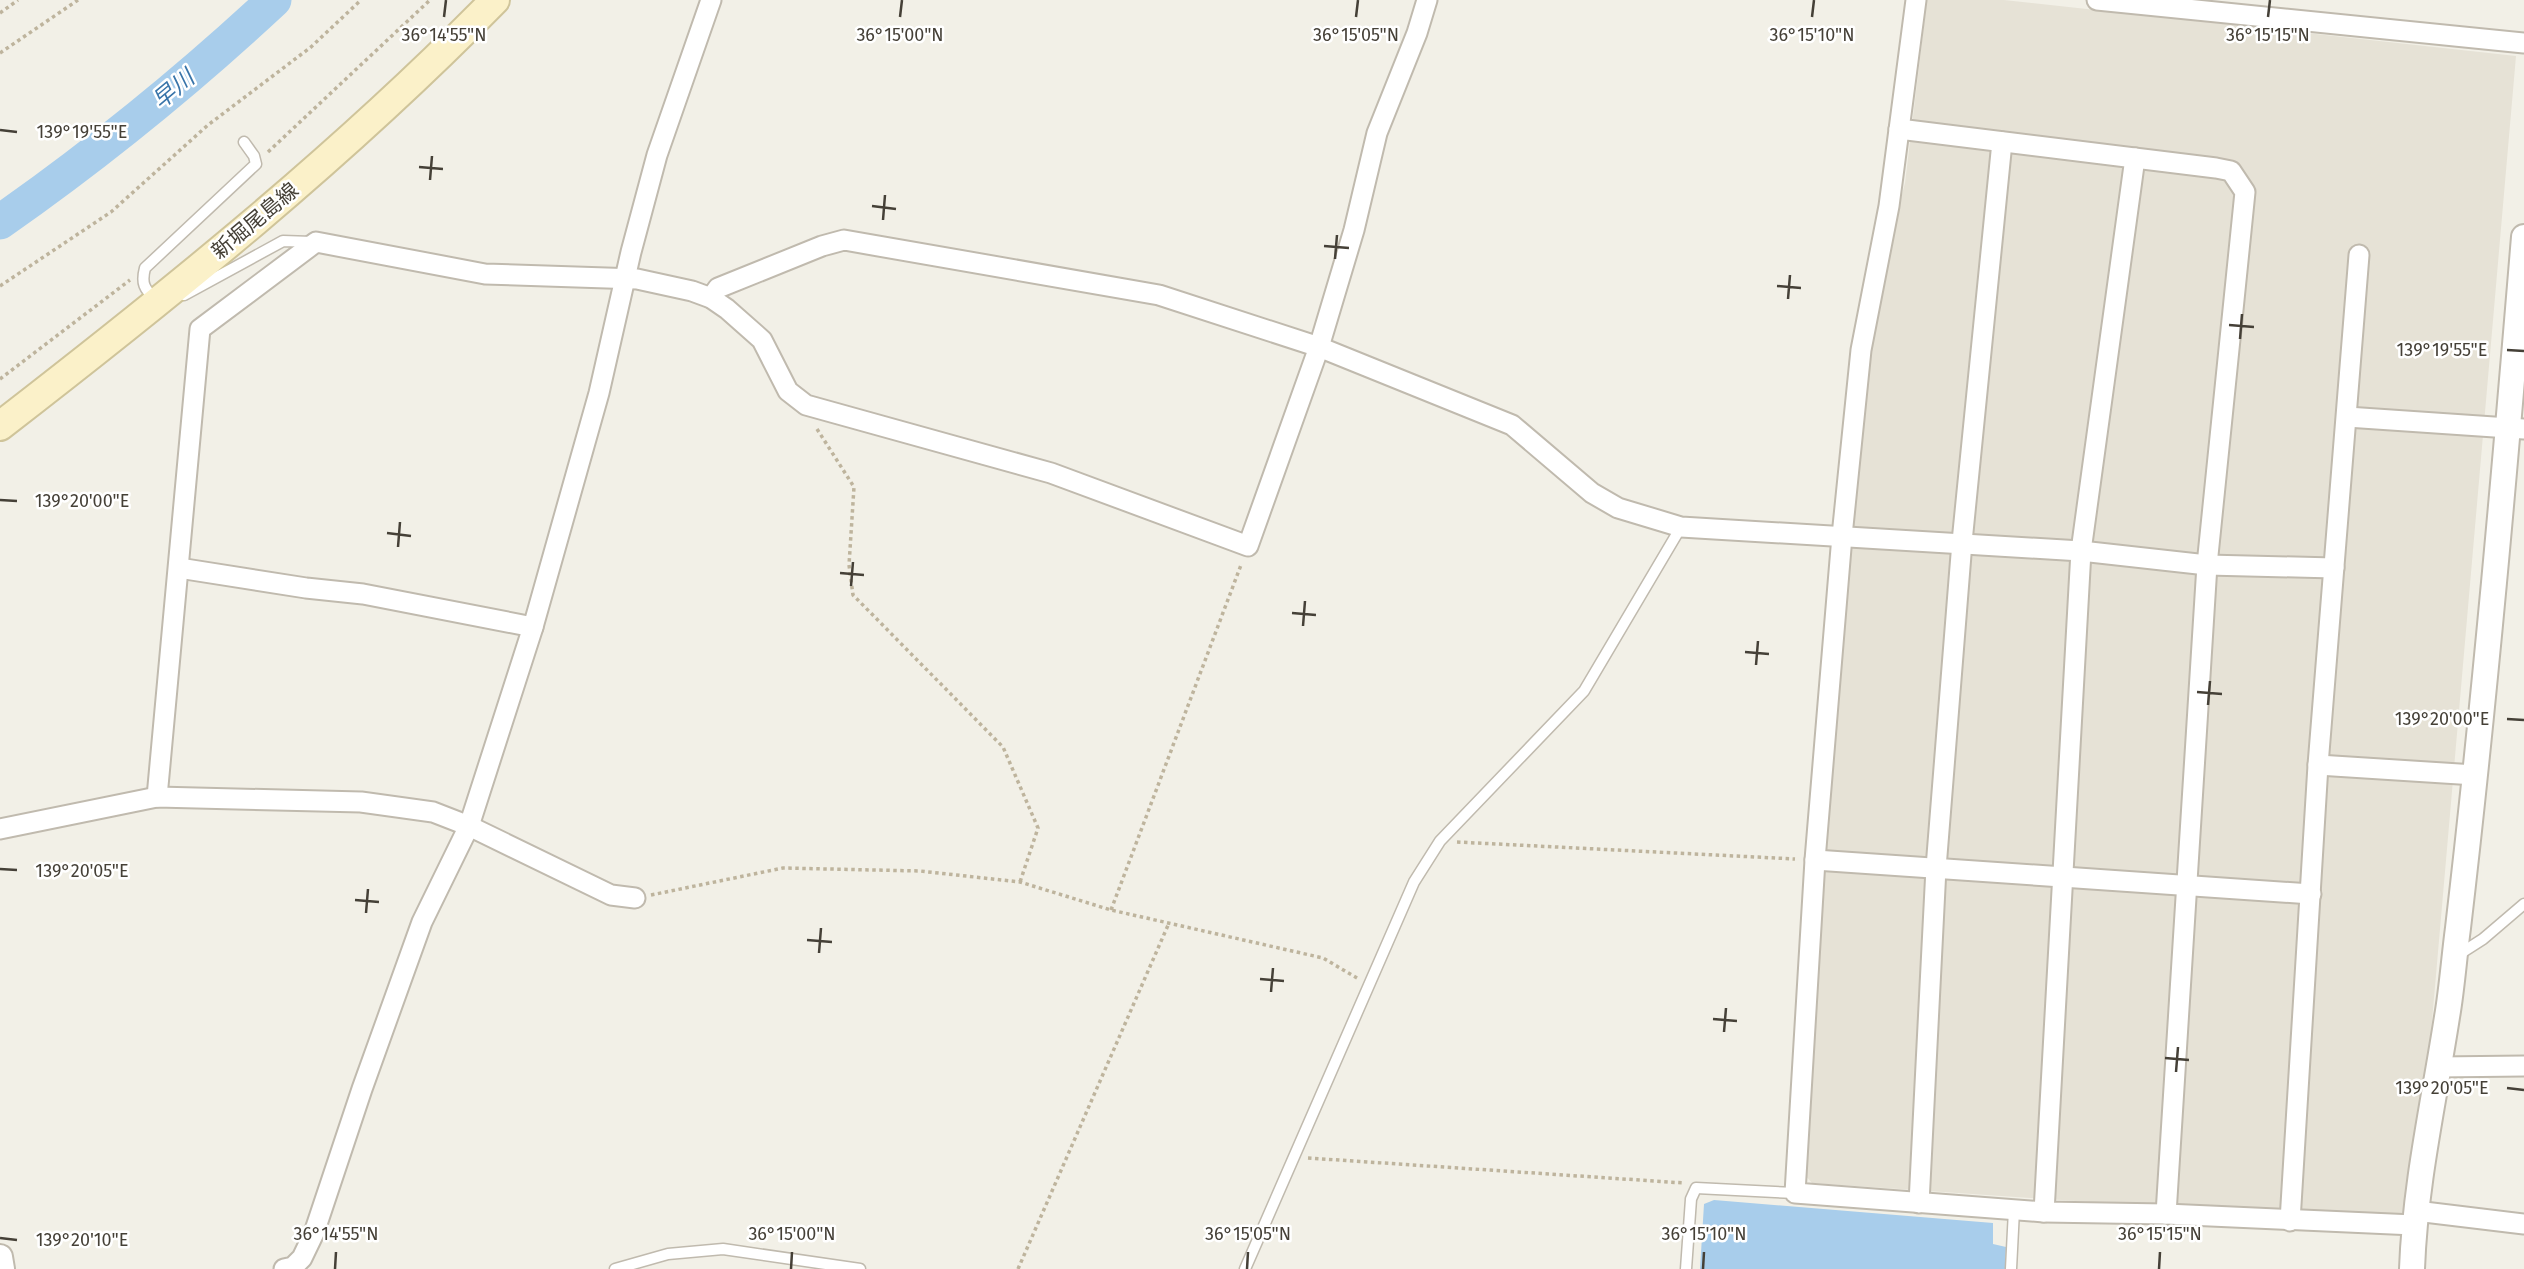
<svg xmlns="http://www.w3.org/2000/svg" width="2524" height="1269" font-family="'Fira Sans','Noto Sans JP',sans-serif">
<style>
.residential{fill:#e6e2d6}
.water{fill:#a8cdeb}
.lines{fill:none;stroke-linecap:round;stroke-linejoin:round}
.river{stroke:#a8cdeb;stroke-width:35}
.service-casing{stroke:#c0baae;stroke-width:13}
.minor-casing{stroke:#c0baae;stroke-width:23}
.tertiary-casing{stroke:#c0baae;stroke-width:28}
.secondary-casing{stroke:#cfc49a;stroke-width:32}
.path{stroke:#beb49d;stroke-width:3.5;stroke-dasharray:3.5 3.5;stroke-linecap:butt}
.service{stroke:#fff;stroke-width:10}
.minor{stroke:#fff;stroke-width:19}
.tertiary{stroke:#fff;stroke-width:24}
.secondary{stroke:#fbf1c9;stroke-width:28}
.ticks{fill:none;stroke:#454037;stroke-width:2.5}
.labels{text-anchor:middle;dominant-baseline:central;stroke-width:5;stroke-linejoin:round;paint-order:stroke}
.street-label{font-size:21px;fill:#454037;stroke:#fff}
.water-label{font-size:23px;font-style:italic;fill:#3874a9;stroke:#fff}
.ticks-label{font-size:18px;text-anchor:middle;fill:#454037;stroke:#fff;stroke-width:5;stroke-linejoin:round;paint-order:stroke}
</style>
<rect width="100%" height="100%" fill="#f2f0e7"/>
<polygon class="residential" points="1927,0 2004,0 2516,56 2428,1067 2408,1215 2399,1223 1812,1183 1804,1174 1845,553 1863,380 1884,261 1905,183"/>
<polygon class="water" points="1714,1200 1993,1223 1993,1244 2006,1247 2005,1269 1700,1269 1704,1204"/>
<g class="lines">
<path class="river" d="M0 222C97 154 187 81 274 0"/>
<g class="service-casing">
<g id="service">
<polyline points="184,295 283,241 312,242"/>
<path d="M156 300C144 289 141 283 145 268L256 164 254 156 244 142"/>
<polyline points="2458,955 2483,939 2524,904"/>
<polyline points="615,1269 668,1254 723,1249 860,1269"/>
<polyline points="1245,1269 1414,882 1440,841 1584,691 1681,527"/>
<polyline points="1686,1269 1691,1199 1696,1188 1795,1193"/>
<polyline points="2011,1269 2014,1210"/>
</g>
</g>
<g class="minor-casing">
<g id="minor">
<polyline points="1916,0 1889,206 1861,350 1842,536 1815,860 1795,1193 2044,1212 2166,1214 2414,1225"/>
<polyline points="2097,0 2524,43"/>
<polyline points="1899,129 2216,168 2231,171 2245,192 2207,565 2166,1214"/>
<polyline points="711,298 718,288 822,246 844,240 1159,295 1319,347 1512,425 1592,493 1618,508 1681,527 2081,551 2207,565 2334,568"/>
<polyline points="2347,417 2524,429"/>
<polyline points="179,568 306,588 363,594 533,627"/>
<polyline points="2318,765 2475,775"/>
<polyline points="157,797 200,329 316,242 485,274 637,279 692,291 711,298 727,309 762,340 788,391 806,405 1051,473 1248,546 1319,347 1354,230 1377,133 1417,33 1427,0"/>
<polyline points="0,829 157,797 361,802 433,812 469,826 611,895 635,898"/>
<polyline points="1815,860 2311,894"/>
<polyline points="2438,1067 2524,1066"/>
<polyline points="1919,1203 1936,868 1962,542 2002,142"/>
<polyline points="2416,1211 2524,1224"/>
<polyline points="2044,1212 2081,551 2135,158"/>
<polyline points="2290,1221 2318,765 2359,255"/>
<polyline points="284,1269 293,1267 302,1258 314,1233 362,1089 422,922 469,826 533,627 599,393 631,252 657,155 711,0"/>
</g>
</g>
<g class="tertiary-casing">
<g id="tertiary">
<polyline points="0,1257 2,1269"/>
<path d="M2412 1269C2415 1184 2434 1101 2447 1017 2452 988 2454 958 2458 928 2485 698 2505 467 2524 237"/>
</g>
</g>
<g class="secondary-casing">
<path id="secondary" d="M0 426C172 293 343 155 495 0"/>
</g>
<g class="path">
<polyline points="0,13 18,0"/>
<polyline points="0,53 78,0"/>
<polyline points="268,152 430,0"/>
<polyline points="0,286 111,212 208,125 311,47 361,0"/>
<polyline points="0,379 130,280"/>
<polyline points="817,429 854,487 849,565 853,595 1003,747 1038,828 1020,882"/>
<polyline points="1457,842 1795,859"/>
<polyline points="651,895 783,868 920,871 1020,882 1111,910 1323,958 1357,978"/>
<polyline points="1111,910 1241,565"/>
<polyline points="1308,1158 1684,1183"/>
<polyline points="1018,1269 1169,923"/>
</g>
<use href="#service" class="service"/>
<use href="#minor" class="minor"/>
<use href="#tertiary" class="tertiary"/>
<use href="#secondary" class="secondary"/>
</g>
<path class="ticks" d="M444 17 446 0M900 17 902 0M1356 17 1358 0M1812 17 1814 0M2268 17 2270 0M0 130 17 132M419 167 443 169M430 180 432 156M872 206 896 209M883 220 885 195M1324 246 1349 248M1335 259 1337 235M1777 286 1801 288M1788 299 1790 275M2229 325 2254 327M2240 339 2242 314M2507 350 2524 351M0 500 17 501M387 533 411 536M398 547 400 522M840 573 864 575M851 586 853 562M1292 613 1316 615M1303 626 1305 601M1745 652 1769 654M1756 665 1758 641M2197 692 2222 694M2208 705 2210 681M2507 719 2524 720M0 869 17 870M355 900 379 902M366 913 368 889M807 940 832 942M819 953 821 928M1260 979 1284 981M1271 992 1273 968M1713 1019 1737 1021M1724 1032 1726 1008M2165 1058 2189 1060M2176 1072 2178 1047M2507 1088 2524 1090M0 1238 17 1240M335 1269 336 1252M791 1269 792 1252M1247 1269 1248 1252M1703 1269 1704 1252M2159 1269 2160 1252"/>
<g class="labels">
<g class="street-label">
<text transform="translate(255 221) rotate(-40)">新堀尾島線</text>
</g>
<g class="water-label">
<text transform="translate(173 89) rotate(-40)">早川</text>
</g>
</g>
<g class="ticks-label">
<text x="444" y="41">36°14'55"N</text>
<text x="900" y="41">36°15'00"N</text>
<text x="1356" y="41">36°15'05"N</text>
<text x="1812" y="41">36°15'10"N</text>
<text x="2268" y="41">36°15'15"N</text>
<text x="82" y="138">139°19'55"E</text>
<text x="2442" y="356">139°19'55"E</text>
<text x="82" y="507">139°20'00"E</text>
<text x="2442" y="725">139°20'00"E</text>
<text x="82" y="877">139°20'05"E</text>
<text x="2442" y="1094">139°20'05"E</text>
<text x="336" y="1240">36°14'55"N</text>
<text x="792" y="1240">36°15'00"N</text>
<text x="1248" y="1240">36°15'05"N</text>
<text x="1704" y="1240">36°15'10"N</text>
<text x="2160" y="1240">36°15'15"N</text>
<text x="82" y="1246">139°20'10"E</text>
</g>
</svg>
